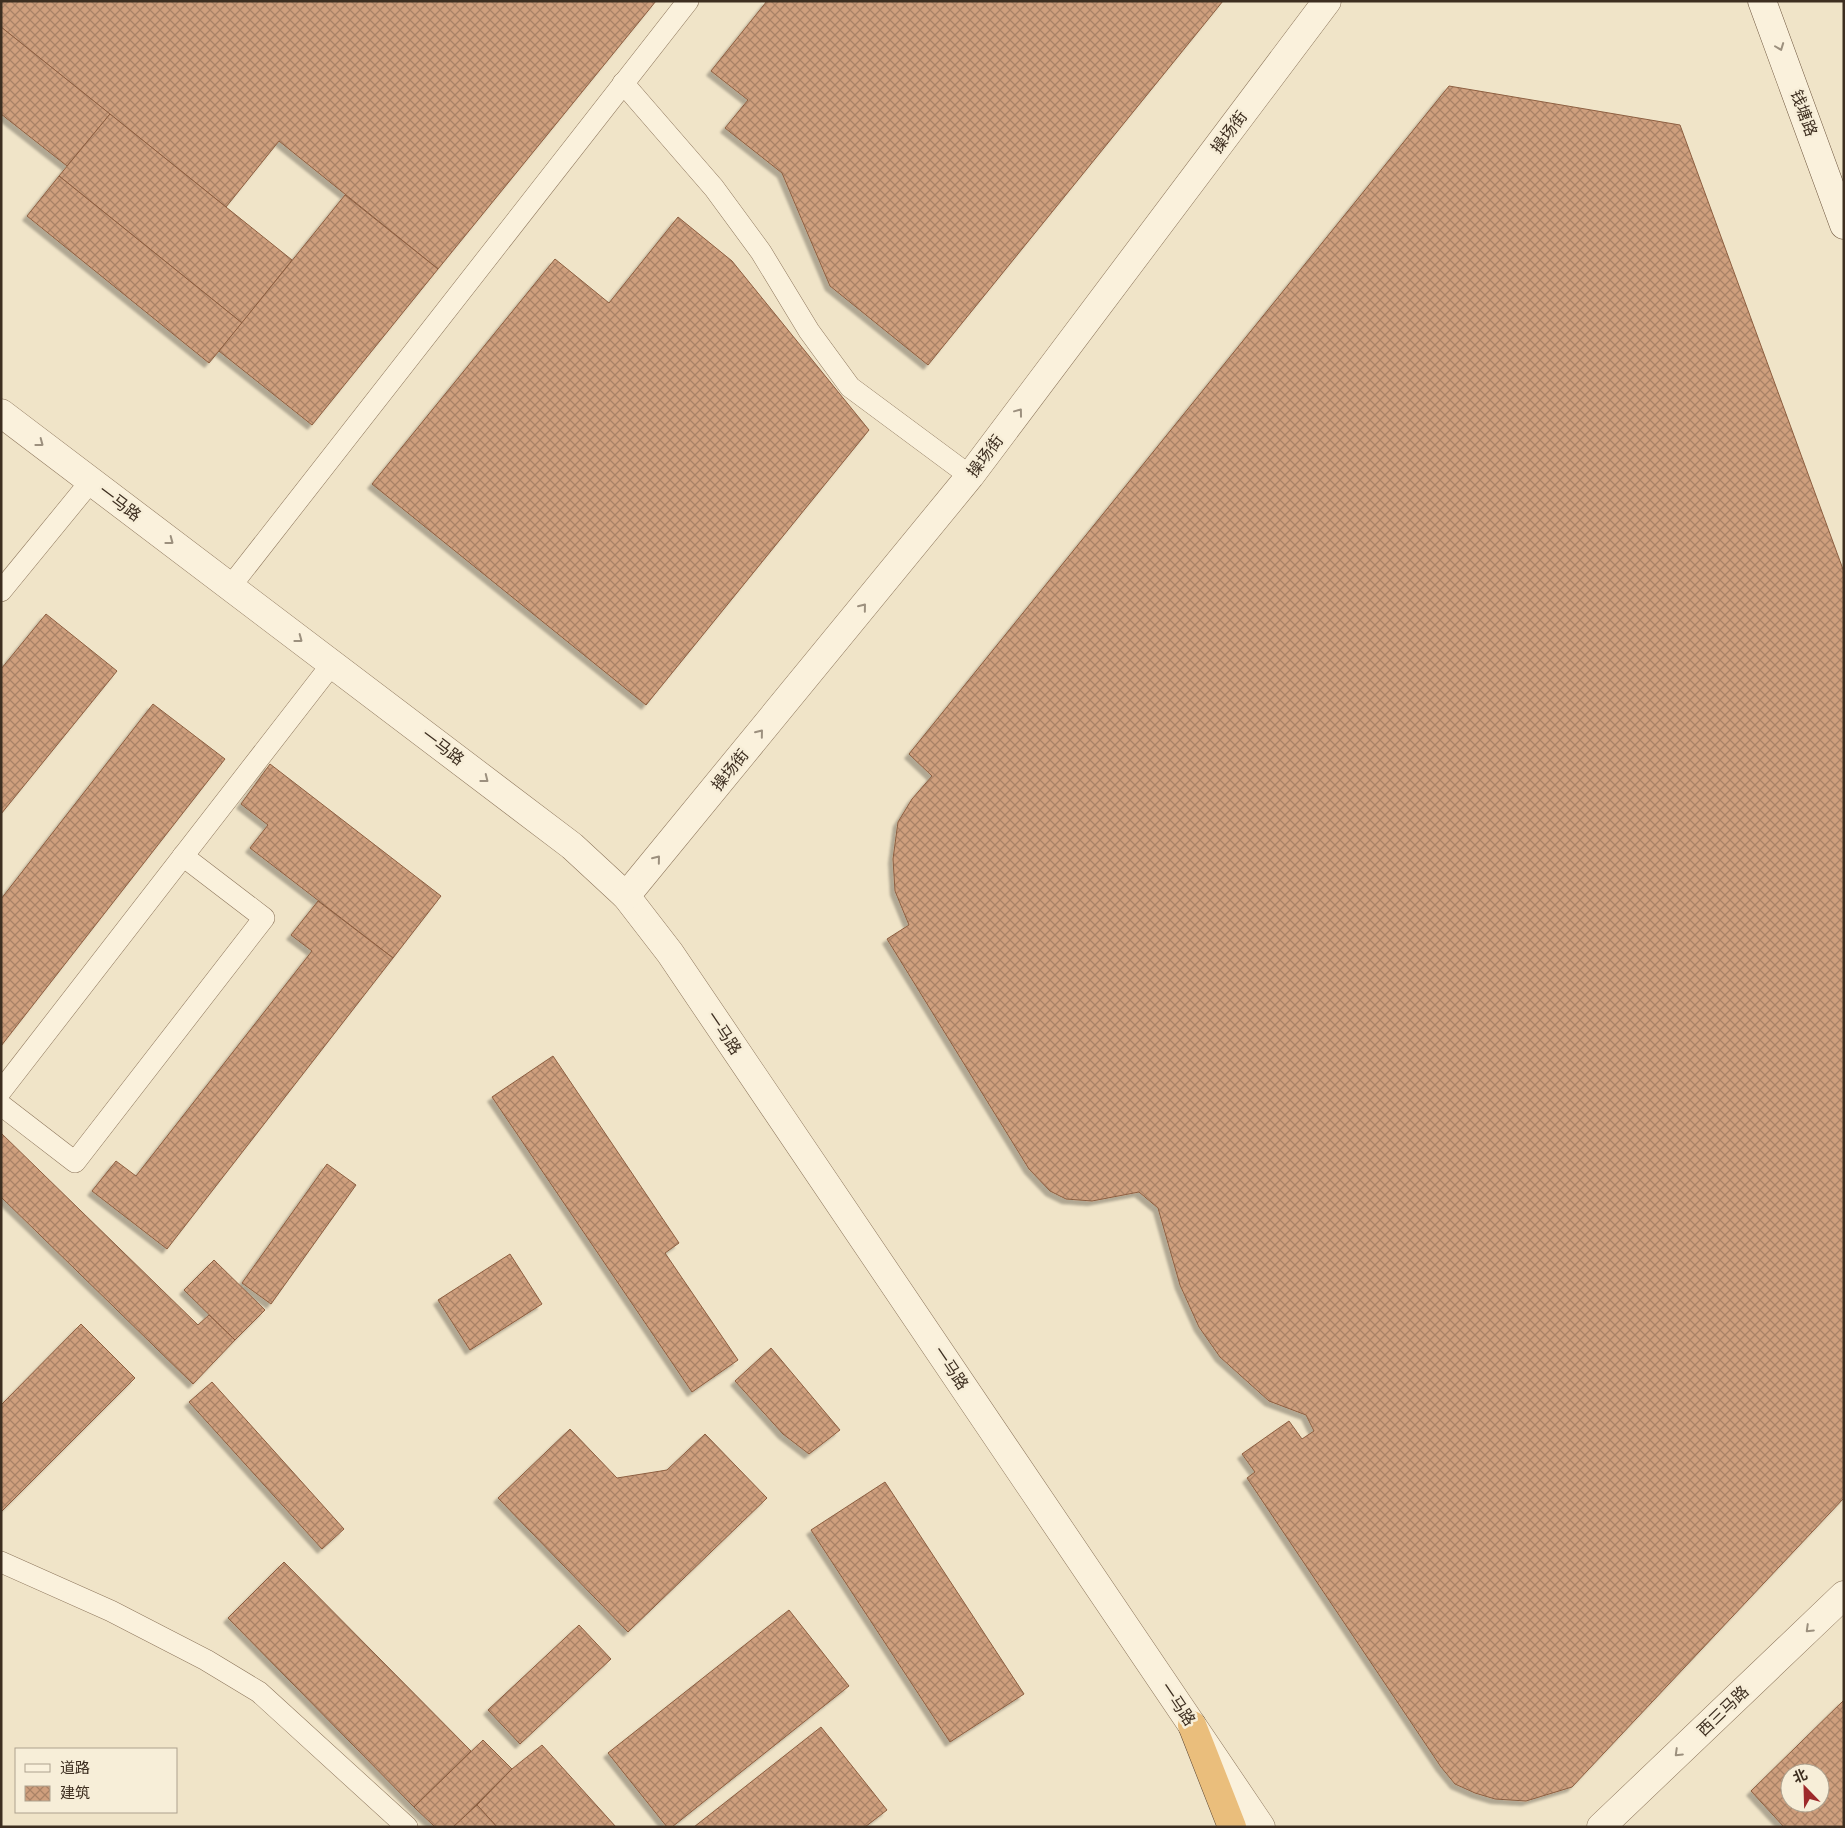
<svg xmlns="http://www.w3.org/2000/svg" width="1845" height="1828" font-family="'Zilla Slab','Noto Sans SC',serif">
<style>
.building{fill:url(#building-cross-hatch);stroke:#8d5f41;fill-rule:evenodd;filter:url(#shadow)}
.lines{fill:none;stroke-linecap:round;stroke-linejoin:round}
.service-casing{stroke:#8d765c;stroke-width:22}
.minor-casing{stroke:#8d765c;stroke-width:29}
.tertiary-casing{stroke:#8d765c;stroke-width:29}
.secondary-casing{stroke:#6f573f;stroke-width:29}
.trunk-casing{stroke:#5b4430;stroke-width:29}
.service{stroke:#faf1dc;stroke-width:21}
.minor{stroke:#faf1dc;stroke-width:28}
.tertiary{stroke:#faf1dc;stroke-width:28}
.secondary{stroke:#faf1dc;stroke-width:28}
.trunk{stroke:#eabe7c;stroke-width:28}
.oneway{stroke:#9c907e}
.labels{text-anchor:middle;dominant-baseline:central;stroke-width:5;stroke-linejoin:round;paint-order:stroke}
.street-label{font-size:16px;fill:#3d2e20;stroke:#f7eed8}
</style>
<defs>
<pattern id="building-cross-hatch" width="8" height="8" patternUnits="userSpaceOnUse" patternTransform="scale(1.25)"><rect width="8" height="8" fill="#cf9f7d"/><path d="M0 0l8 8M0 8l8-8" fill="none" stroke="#a98266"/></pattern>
<filter id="shadow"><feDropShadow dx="-4.5" dy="4.5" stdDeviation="1" flood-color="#0004"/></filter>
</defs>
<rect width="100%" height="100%" fill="#f0e4c8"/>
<g class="building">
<polygon points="1,1 656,1 438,269 279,141 226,207 1,27"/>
<polygon points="767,1 1223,1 928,365 830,286 782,173 725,128 748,100 711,71"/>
<polygon points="1,27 110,114 67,166 1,114"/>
<polygon points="1449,86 1680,125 1844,572 1844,1498 1572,1787 1526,1801 1495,1799 1475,1793 1455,1784 1441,1767 1247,1478 1255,1472 1242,1454 1289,1421 1302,1439 1314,1431 1306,1415 1269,1401 1220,1357 1199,1327 1180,1285 1158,1208 1139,1192 1092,1201 1066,1199 1050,1191 1029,1169 887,939 909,925 895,891 893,859 898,822 912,799 932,776 909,754"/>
<polygon points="110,114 292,260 242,323 59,176"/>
<polygon points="59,176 242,323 209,363 27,216"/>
<polygon points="345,195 438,269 312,425 219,351"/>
<polygon points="678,217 732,261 869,430 646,705 372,484 555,259 609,303"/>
<polygon points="46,614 117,671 1,814 1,669"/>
<polygon points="153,704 225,759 1,1046 1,899"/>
<polygon points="270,764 441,896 393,958 250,848 268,825 241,804"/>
<polygon points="318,901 393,958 167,1249 92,1191 116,1161 136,1176 312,951 291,935"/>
<polygon points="553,1056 679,1243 665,1253 738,1360 692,1392 492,1097"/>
<polygon points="1,1133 198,1325 209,1315 235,1340 193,1384 1,1197"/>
<polygon points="327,1164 356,1185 271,1304 242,1283"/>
<polygon points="510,1254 542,1304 470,1350 438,1300"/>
<polygon points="214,1260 265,1310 235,1340 184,1290"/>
<polygon points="81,1324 135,1378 1,1512 1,1405"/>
<polygon points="771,1348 840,1430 809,1454 783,1434 735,1381"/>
<polygon points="212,1382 344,1529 322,1549 189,1402"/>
<polygon points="570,1429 617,1478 667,1470 705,1434 767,1498 628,1632 498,1498"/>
<polygon points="885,1482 1024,1694 950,1742 811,1530"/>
<polygon points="284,1562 471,1751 414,1807 228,1618"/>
<polygon points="789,1610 849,1686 672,1827 667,1827 608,1753"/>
<polygon points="579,1625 611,1659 520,1744 488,1710"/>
<path d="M1844 1700V1827H1784L1751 1791ZM1790 1773H1820V1803H1790Z"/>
<polygon points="821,1727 887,1810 865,1827 694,1827"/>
<polygon points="483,1740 512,1769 454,1827 435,1827 414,1807"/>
<polygon points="542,1745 616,1827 497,1827 477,1805 512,1769"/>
<polygon points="477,1805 497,1827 455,1827 454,1826"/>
</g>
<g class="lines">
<g class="service-casing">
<g id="service">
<polyline points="623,83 714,188 761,252 809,331 850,387 970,476"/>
<polyline points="230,587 688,1"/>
<polyline points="1,591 91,481"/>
<polyline points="1,1091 332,664"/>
<polyline points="1,1105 75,1162 264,918 183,856"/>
<polyline points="1,1562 111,1611 206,1660 259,1692 407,1827"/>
</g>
</g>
<g class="minor-casing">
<polyline id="minor" points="1601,1827 1844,1595"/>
</g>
<g class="tertiary-casing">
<g id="tertiary">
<polyline points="1,413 572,846 626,896 670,953 1261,1827"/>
<polyline points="626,896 970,476 1327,1"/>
</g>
</g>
<g class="secondary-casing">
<polyline id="secondary" points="1762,1 1844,225"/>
</g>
<g class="trunk-casing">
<polyline id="trunk" points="1192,1725 1232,1827"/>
</g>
<use href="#service" class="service"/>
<use href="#minor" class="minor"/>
<use href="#tertiary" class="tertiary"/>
<use href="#secondary" class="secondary"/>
<use href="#trunk" class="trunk"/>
</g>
<defs><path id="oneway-chevron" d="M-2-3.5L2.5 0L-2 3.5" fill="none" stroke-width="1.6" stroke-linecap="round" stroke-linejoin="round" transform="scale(1.25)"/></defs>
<g class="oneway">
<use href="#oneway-chevron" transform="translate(1780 47) rotate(69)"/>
<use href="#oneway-chevron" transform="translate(1019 412) rotate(-53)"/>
<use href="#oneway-chevron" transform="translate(40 443) rotate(37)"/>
<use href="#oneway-chevron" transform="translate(170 541) rotate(37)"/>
<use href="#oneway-chevron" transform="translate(863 607) rotate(-51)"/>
<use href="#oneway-chevron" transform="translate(299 639) rotate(37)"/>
<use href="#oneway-chevron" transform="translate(760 733) rotate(-51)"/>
<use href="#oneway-chevron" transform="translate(485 779) rotate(38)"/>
<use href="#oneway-chevron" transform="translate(657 859) rotate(-51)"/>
<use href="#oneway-chevron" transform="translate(1809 1629) rotate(136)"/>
<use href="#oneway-chevron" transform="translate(1678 1753) rotate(136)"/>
</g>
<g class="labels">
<g class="street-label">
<text transform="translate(1804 113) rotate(70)">钱塘路</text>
<text transform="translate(1229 132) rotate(-53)">操场街</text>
<text transform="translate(985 456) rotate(-53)">操场街</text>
<text transform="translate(120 503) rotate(37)">一马路</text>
<text transform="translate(443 747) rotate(37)">一马路</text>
<text transform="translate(730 770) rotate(-51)">操场街</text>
<text transform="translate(724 1033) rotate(56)">一马路</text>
<text transform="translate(951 1368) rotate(56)">一马路</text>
<text transform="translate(1178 1704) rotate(56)">一马路</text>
<text transform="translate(1723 1711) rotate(-44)">西三马路</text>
</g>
</g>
<rect width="1845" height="1828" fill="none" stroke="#3d2e20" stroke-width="5"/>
<rect x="15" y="1748" width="162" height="65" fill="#f7eed8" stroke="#ada18e"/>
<rect x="25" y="1764" width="25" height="8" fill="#faf1dc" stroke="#ada18e"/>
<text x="60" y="1773" font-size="15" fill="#3d2e20">道路</text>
<rect x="25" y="1786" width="25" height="15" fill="url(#building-cross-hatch)" stroke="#ada18e"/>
<text x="60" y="1798" font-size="15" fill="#3d2e20">建筑</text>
<g transform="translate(1805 1788) rotate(337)"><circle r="24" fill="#f7eed8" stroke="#ada18e"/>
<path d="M0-4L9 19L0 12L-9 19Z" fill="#9e2a2b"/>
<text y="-8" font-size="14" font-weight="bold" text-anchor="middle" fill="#3d2e20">北</text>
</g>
</svg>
